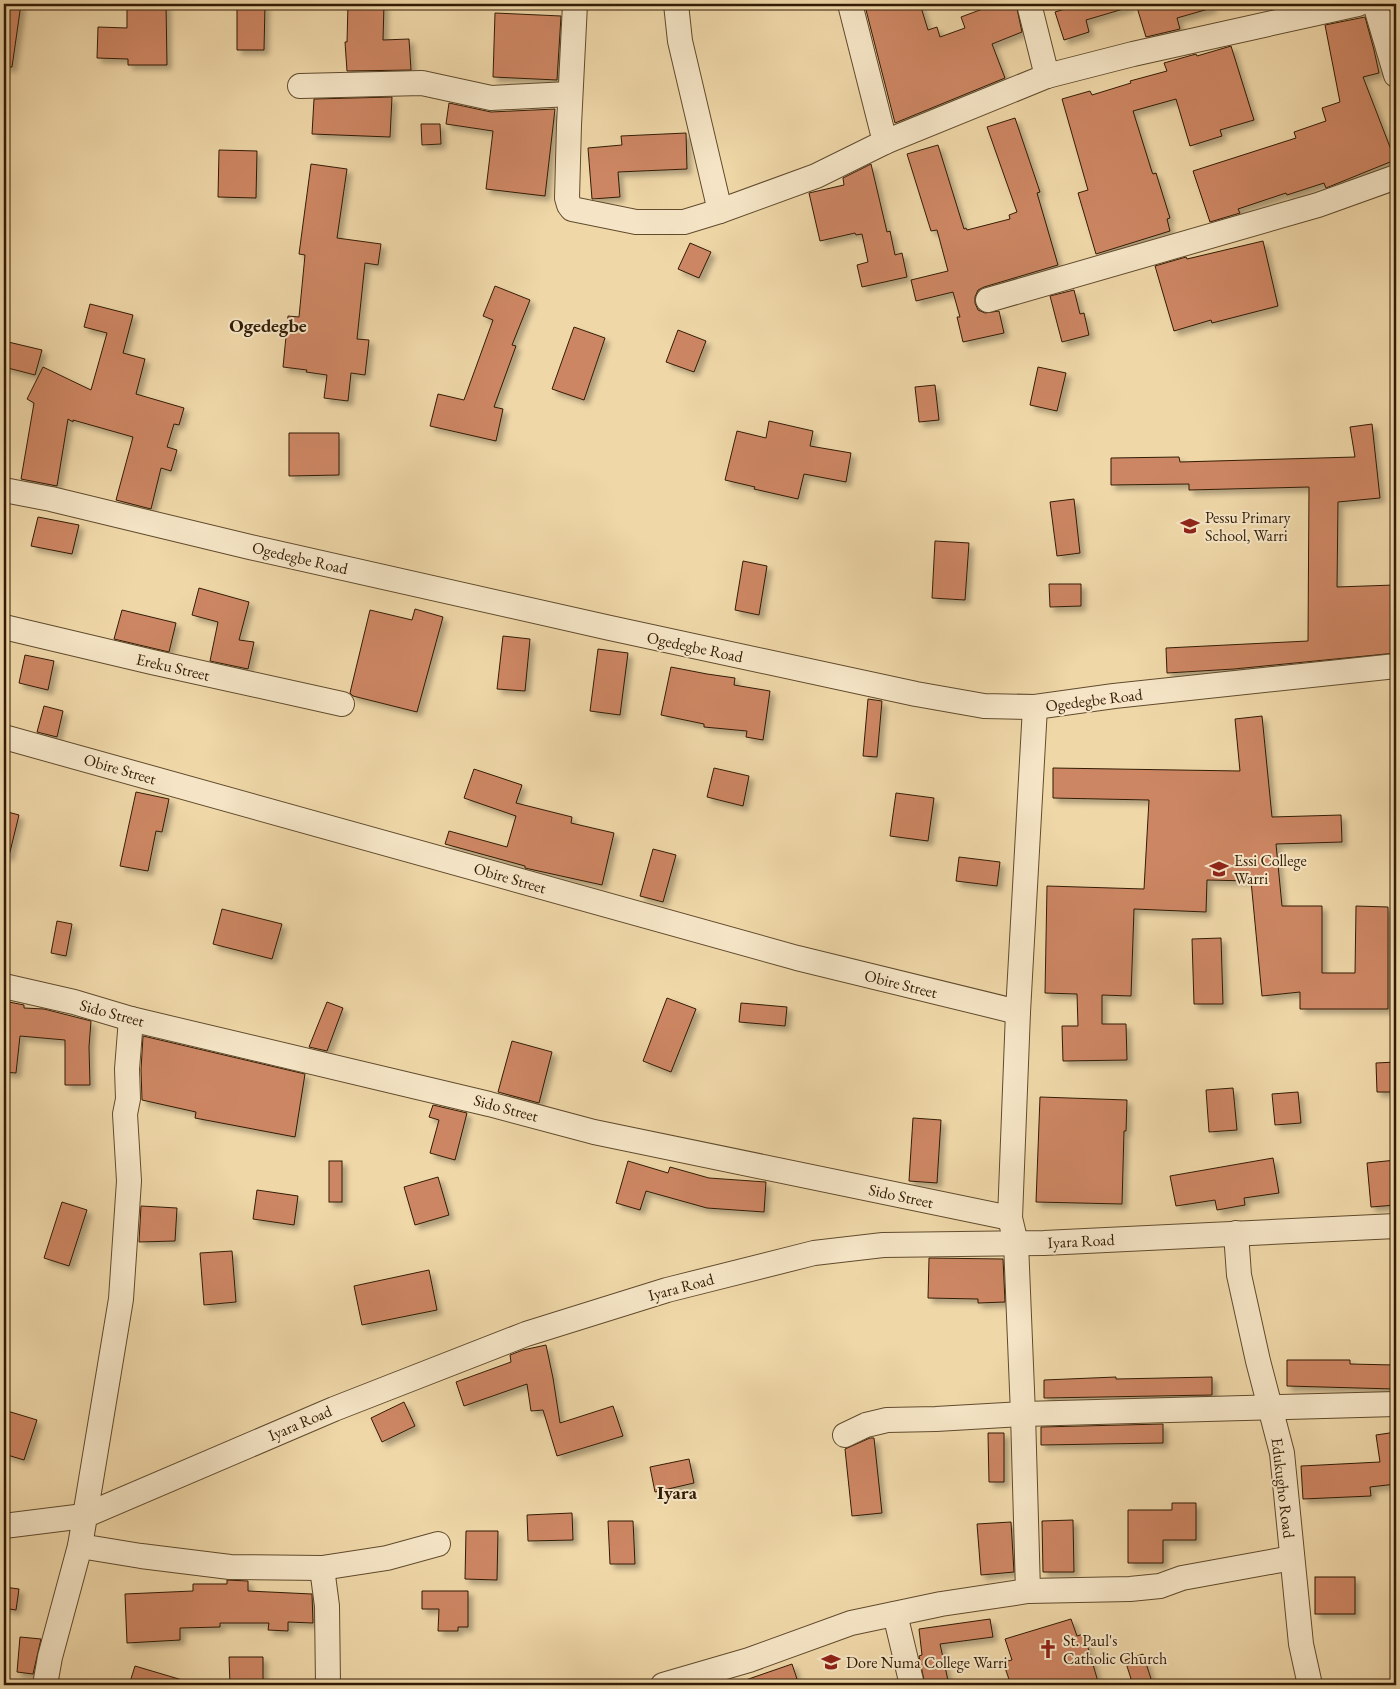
<svg xmlns="http://www.w3.org/2000/svg" width="1400" height="1689" font-family="'EB Garamond',serif">
<style>
.building{fill:#cd8664;stroke:#321c04;filter:url(#shadow)}
.lines{fill:none;stroke-linecap:round;stroke-linejoin:round}
.minor-casing{stroke:#614b2d;stroke-width:26}
.minor{stroke:#f5e5c6;stroke-width:24}
.labels{text-anchor:middle;dominant-baseline:central;stroke-width:4;stroke-linejoin:round;paint-order:stroke}
.poi-label{font-size:16px;fill:#321c04;stroke:#f5e5c6;text-anchor:start}
.street-label{font-size:16px;fill:#321c04;stroke:#f5e5c6}
.quarter-label{font-size:19px;font-weight:bold;fill:#321c04;stroke:#f5e5c6}
</style>
<defs>
<filter id="shadow"><feDropShadow dx="4.5" dy="4.5" stdDeviation="2.5" flood-color="#0004"/></filter>
</defs>
<rect width="100%" height="100%" fill="#efd7a8"/>
<filter id="stains"><feTurbulence type="fractalNoise" baseFrequency=".004" numOctaves="4"/><feColorMatrix values="0 0 0 0 .2 0 0 0 0 .09 0 0 0 0 .02 0 0 0 .5 -.17"/></filter>
<radialGradient id="worn" r=".72"><stop offset=".6" stop-color="#630" stop-opacity="0"/><stop offset="1" stop-color="#630" stop-opacity=".3"/></radialGradient>
<g class="building">
<polygon points="4,4 21,4 12,67 4,67"/>
<polygon points="127,4 166,4 167,65 128,65 128,59 97,58 98,27 127,28"/>
<polygon points="237,4 265,4 264,50 237,50"/>
<polygon points="348,4 384,4 383,40 409,39 411,70 347,71 345,42 347,42"/>
<polygon points="874,4 920,4 928,30 937,27 940,37 965,28 961,17 996,4 1016,4 1022,32 992,44 1005,78 895,123 865,6"/>
<polygon points="1081,4 1082,7 1093,4 1130,4 1130,7 1086,20 1089,32 1064,40 1055,12"/>
<polygon points="1136,4 1212,4 1212,8 1177,18 1180,29 1146,37"/>
<polygon points="495,13 561,16 557,80 493,77"/>
<polygon points="1365,17 1374,50 1379,73 1363,77 1395,160 1326,188 1324,183 1287,195 1286,193 1238,209 1240,213 1210,222 1193,171 1296,138 1294,132 1326,121 1322,108 1340,102 1325,25"/>
<polygon points="1231,46 1254,120 1220,130 1222,136 1190,146 1176,99 1133,111 1152,172 1153,174 1156,173 1170,218 1167,219 1170,231 1096,254 1078,193 1088,190 1062,99 1090,91 1092,95 1131,83 1130,81 1167,71 1164,63 1196,54 1197,56"/>
<polygon points="392,97 390,137 312,134 314,99"/>
<polygon points="449,103 491,112 555,109 545,196 486,189 493,131 446,124"/>
<polygon points="1015,118 1040,192 1037,193 1058,265 984,287 978,290 975,297 975,303 978,310 985,313 999,311 1004,333 963,342 957,317 960,317 953,292 916,301 911,280 948,271 937,230 931,231 907,154 938,145 964,229 966,228 967,230 1010,219 1009,215 1017,212 987,127"/>
<polygon points="421,124 440,124 441,144 422,145"/>
<polygon points="686,133 687,169 618,172 620,197 592,199 588,148 622,145 621,136"/>
<polygon points="219,150 257,151 256,198 218,197"/>
<polygon points="311,164 347,169 337,238 381,244 378,265 365,263 357,339 369,340 365,375 351,373 348,401 324,398 327,375 306,372 307,370 283,367 288,316 299,317 305,255 299,254"/>
<polygon points="871,164 887,232 890,231 895,255 902,253 907,277 862,287 857,265 868,262 862,234 856,235 855,233 820,241 809,193 844,185 843,178"/>
<polygon points="1263,241 1278,306 1212,323 1211,320 1174,331 1155,266 1186,257 1187,259"/>
<polygon points="690,243 711,252 699,278 678,269"/>
<polygon points="495,286 530,300 512,345 516,346 494,407 503,409 496,441 430,426 438,394 464,400 493,320 483,316"/>
<polygon points="1074,290 1080,314 1084,313 1089,335 1062,342 1050,296"/>
<polygon points="90,304 133,315 123,353 145,359 136,394 184,408 179,425 174,424 167,447 177,450 171,471 161,468 151,509 116,500 133,437 73,420 73,422 68,419 57,486 21,479 34,403 27,399 43,367 91,390 107,333 84,327"/>
<polygon points="574,327 605,338 584,400 552,389"/>
<polygon points="678,330 706,341 694,372 666,362"/>
<polygon points="4,341 42,350 35,375 4,367"/>
<polygon points="1038,367 1066,373 1057,411 1030,405"/>
<polygon points="935,385 939,420 919,422 915,387"/>
<polygon points="769,421 813,431 810,446 851,453 846,482 804,474 798,499 754,489 755,487 725,480 737,431 766,438"/>
<polygon points="1372,424 1380,498 1338,502 1337,587 1394,585 1396,653 1234,669 1167,673 1166,648 1308,641 1309,487 1189,490 1189,484 1111,485 1111,458 1179,457 1180,462 1355,457 1350,427"/>
<polygon points="289,433 339,433 339,475 289,476"/>
<polygon points="1074,499 1080,553 1057,556 1050,502"/>
<polygon points="38,517 79,525 72,554 31,546"/>
<polygon points="935,541 969,543 965,600 932,598"/>
<polygon points="743,561 767,566 759,615 735,610"/>
<polygon points="1049,584 1081,584 1081,606 1050,607"/>
<polygon points="199,588 249,602 239,640 254,642 248,669 210,661 218,622 192,615"/>
<polygon points="415,609 443,617 417,712 353,696 350,693 370,610 412,620"/>
<polygon points="122,610 176,623 169,652 114,639"/>
<polygon points="503,636 530,639 525,691 497,689"/>
<polygon points="598,649 628,653 620,715 590,711"/>
<polygon points="25,655 54,661 48,690 19,683"/>
<polygon points="671,667 707,674 735,678 734,685 770,691 763,740 746,737 747,731 704,727 704,724 661,715"/>
<polygon points="868,699 882,701 877,757 863,756"/>
<polygon points="44,706 63,711 57,737 37,732"/>
<polygon points="1262,716 1272,817 1341,815 1342,842 1276,844 1282,906 1322,906 1322,973 1355,973 1356,906 1388,907 1388,1009 1300,1009 1300,992 1262,996 1251,881 1207,880 1206,912 1134,909 1131,996 1102,995 1102,1024 1126,1024 1127,1060 1063,1061 1062,1026 1078,1026 1077,994 1045,993 1047,886 1144,889 1149,800 1053,798 1053,768 1240,771 1235,719"/>
<polygon points="714,768 749,776 743,806 707,797"/>
<polygon points="474,769 522,785 516,803 572,817 571,823 614,833 602,885 525,868 525,866 445,844 449,831 507,847 516,816 464,798"/>
<polygon points="136,792 169,799 162,832 156,831 148,871 120,866"/>
<polygon points="896,793 934,798 928,841 890,836"/>
<polygon points="4,811 19,815 9,856 4,856"/>
<polygon points="653,849 676,855 663,902 640,896"/>
<polygon points="959,857 1000,862 997,886 956,881"/>
<polygon points="222,909 282,924 272,959 213,944"/>
<polygon points="57,921 72,924 66,956 51,953"/>
<polygon points="1221,938 1223,1004 1194,1004 1192,939"/>
<polygon points="667,998 696,1009 671,1072 643,1061"/>
<polygon points="4,1001 24,1005 24,1008 44,1009 91,1021 89,1047 90,1085 65,1085 65,1040 20,1036 16,1073 4,1072"/>
<polygon points="327,1002 343,1008 327,1051 309,1047"/>
<polygon points="741,1003 787,1007 785,1026 739,1022"/>
<polygon points="143,1036 305,1074 295,1137 195,1118 196,1112 142,1100 141,1070"/>
<polygon points="512,1041 552,1052 539,1103 498,1092"/>
<polygon points="1396,1062 1396,1092 1377,1092 1376,1063"/>
<polygon points="1233,1088 1237,1130 1209,1132 1206,1090"/>
<polygon points="1298,1092 1301,1123 1275,1125 1272,1094"/>
<polygon points="1040,1097 1127,1100 1126,1131 1124,1131 1122,1204 1036,1202"/>
<polygon points="433,1105 467,1113 455,1160 430,1153 439,1120 429,1117"/>
<polygon points="913,1118 941,1120 937,1183 909,1181"/>
<polygon points="1273,1158 1279,1193 1244,1198 1245,1205 1217,1210 1215,1200 1176,1206 1170,1176"/>
<polygon points="1396,1160 1396,1205 1371,1207 1367,1163"/>
<rect x="329" y="1161" width="13" height="41"/>
<polygon points="628,1161 668,1173 670,1167 709,1178 766,1182 764,1212 707,1208 646,1191 640,1210 616,1203"/>
<polygon points="438,1177 449,1215 415,1225 404,1187"/>
<polygon points="257,1190 298,1196 294,1225 253,1219"/>
<polygon points="62,1202 87,1210 69,1266 44,1258"/>
<polygon points="141,1206 177,1208 175,1241 139,1242"/>
<polygon points="232,1251 236,1302 204,1305 200,1253"/>
<polygon points="929,1258 1003,1259 1005,1302 978,1303 978,1299 928,1298"/>
<polygon points="429,1270 437,1310 362,1325 354,1286"/>
<polygon points="546,1345 553,1378 560,1423 613,1406 623,1436 557,1456 543,1410 531,1411 527,1384 464,1406 456,1382 511,1362 510,1355 523,1350"/>
<polygon points="1287,1360 1350,1360 1350,1364 1394,1365 1394,1389 1287,1386"/>
<polygon points="1116,1377 1116,1379 1212,1377 1212,1395 1044,1398 1044,1380"/>
<polygon points="404,1402 415,1426 382,1442 371,1418"/>
<polygon points="4,1410 37,1420 24,1460 4,1454"/>
<polygon points="1163,1424 1163,1443 1041,1445 1041,1427"/>
<polygon points="1396,1432 1396,1484 1370,1487 1371,1496 1303,1499 1301,1466 1380,1462 1376,1435"/>
<polygon points="988,1433 1004,1433 1004,1482 989,1482"/>
<polygon points="870,1438 874,1438 882,1513 852,1516 845,1449"/>
<polygon points="689,1459 694,1483 655,1492 650,1467"/>
<polygon points="1172,1503 1196,1503 1196,1540 1163,1540 1163,1563 1128,1563 1128,1510 1172,1510"/>
<polygon points="572,1513 573,1540 528,1541 527,1515"/>
<polygon points="1073,1520 1074,1572 1043,1572 1042,1521"/>
<polygon points="608,1521 633,1521 635,1564 610,1564"/>
<polygon points="1011,1522 1014,1572 981,1575 977,1524"/>
<polygon points="466,1531 498,1531 497,1580 465,1579"/>
<rect x="1315" y="1577" width="40" height="37"/>
<polygon points="227,1580 248,1581 248,1591 312,1594 313,1623 288,1622 288,1631 268,1630 269,1623 220,1623 220,1627 180,1628 180,1640 127,1643 125,1594 193,1591 193,1584 227,1584"/>
<polygon points="4,1587 19,1589 16,1610 4,1608"/>
<polygon points="422,1591 468,1591 468,1627 458,1627 458,1631 438,1631 439,1609 422,1609"/>
<polygon points="990,1619 993,1637 940,1644 949,1685 925,1685 919,1656 922,1655 919,1629"/>
<polygon points="1071,1619 1077,1636 1084,1634 1099,1685 1011,1685 1003,1662 1012,1660 1005,1639"/>
<polygon points="20,1637 41,1639 33,1674 17,1672"/>
<polygon points="1143,1654 1153,1685 1133,1685 1125,1660"/>
<polygon points="229,1657 263,1657 263,1685 230,1685"/>
<polygon points="792,1664 799,1685 737,1685 737,1683"/>
<polygon points="135,1666 189,1682 188,1685 129,1685"/>
</g>
<g class="lines">
<g class="minor-casing">
<g id="minor">
<polyline points="575,4 569,125 567,198 569,205 572,209 636,222 684,222 720,211 816,176 885,142 1047,76 1133,54 1358,4"/>
<polyline points="676,4 680,41 720,211"/>
<polyline points="850,4 885,142"/>
<polyline points="1029,4 1047,76"/>
<polyline points="1375,4 1396,75"/>
<polyline points="300,86 422,83 491,98 570,94"/>
<polyline points="988,300 1318,205 1396,177"/>
<polyline points="4,490 51,499 250,547 610,628 916,694 984,706 1035,707 1114,696 1396,666"/>
<polyline points="4,627 152,662 342,704"/>
<polyline points="4,737 797,958 1018,1012"/>
<polyline points="4,986 74,1002 131,1019 489,1104 594,1132 1010,1218"/>
<polyline points="1236,1233 1239,1275 1258,1361 1282,1453 1301,1644 1310,1685"/>
<polyline points="845,1435 866,1425 887,1420 936,1419 1023,1414 1396,1404"/>
<polyline points="4,1526 84,1516 334,1409 526,1334 667,1290 814,1253 883,1245 1044,1243 1396,1226"/>
<polyline points="80,1546 141,1556 230,1567 322,1568 387,1558 438,1544"/>
<polyline points="322,1568 327,1606 328,1685"/>
<polyline points="1028,1591 1023,1414 1016,1243 1010,1218 1018,1012 1035,707"/>
<polyline points="895,1614 912,1685"/>
<polyline points="45,1685 50,1657 80,1546 121,1299 129,1181 125,1114 128,1099 127,1069 131,1019"/>
<polyline points="663,1685 749,1660 851,1623 941,1604 1028,1591 1130,1589 1160,1586 1182,1578 1292,1558"/>
</g>
</g>
<use href="#minor" class="minor"/>
</g>
<defs>
<g id="school-bare" transform="scale(1.5)"><path d="M0-5L7-2L0 1L-7-2ZM-4 1L0 2.5L4 1V4Q0 6-4 4Z" fill="#8f2418" stroke="#f5e5c6" stroke-width="2.5" paint-order="stroke"/></g>
<g id="church-bare" transform="scale(1.5)"><path d="M-1.2-6h2.4v3.5h3.3v2.4h-3.3V6h-2.4V-.1h-3.3v-2.4h3.3Z" fill="#8f2418" stroke="#f5e5c6" stroke-width="2.5" paint-order="stroke"/></g>
<g id="university-bare" transform="scale(1.5)"><path d="M0-5L7-2L0 1L-7-2ZM-4 1L0 2.5L4 1V4Q0 6-4 4Z" fill="#8f2418" stroke="#f5e5c6" stroke-width="2.5" paint-order="stroke"/></g>
</defs>
<g fill-rule="evenodd">
<use href="#school-bare" x="1190" y="526"/>
<use href="#school-bare" x="1219" y="869"/>
<use href="#church-bare" x="1048" y="1649"/>
<use href="#university-bare" x="831" y="1662"/>
</g>
<g class="labels">
<g class="poi-label">
<text x="1205" y="517">Pessu Primary<tspan x="1205" dy="18">School, Warri</tspan></text>
<text x="1234" y="860">Essi College<tspan x="1234" dy="18">Warri</tspan></text>
<text x="1063" y="1640">St. Paul's<tspan x="1063" dy="18">Catholic Church</tspan></text>
<text x="846" y="1662">Dore Numa College Warri</text>
</g>
<g class="street-label">
<text transform="translate(300 558) rotate(13)">Ogedegbe Road</text>
<text transform="translate(695 647) rotate(12)">Ogedegbe Road</text>
<text transform="translate(173 667) rotate(13)">Ereku Street</text>
<text transform="translate(1094 700) rotate(-7)">Ogedegbe Road</text>
<text transform="translate(120 769) rotate(16)">Obire Street</text>
<text transform="translate(510 878) rotate(16)">Obire Street</text>
<text transform="translate(901 984) rotate(14)">Obire Street</text>
<text transform="translate(112 1013) rotate(15)">Sido Street</text>
<text transform="translate(506 1108) rotate(15)">Sido Street</text>
<text transform="translate(901 1196) rotate(12)">Sido Street</text>
<text transform="translate(1081 1241) rotate(-3)">Iyara Road</text>
<text transform="translate(681 1287) rotate(-15)">Iyara Road</text>
<text transform="translate(300 1423) rotate(-23)">Iyara Road</text>
<text transform="translate(1283 1488) rotate(83)">Edukugho Road</text>
</g>
<g class="quarter-label">
<text x="268" y="325">Ogedegbe</text>
<text x="677" y="1492">Iyara</text>
</g>
</g>
<rect width="1400" height="1689" fill="none" stroke="#efd7a8" stroke-width="20"/>
<rect x="5" y="5" width="1390" height="1679" fill="none" stroke="#321c04" stroke-width="2.5"/>
<rect x="10" y="10" width="1380" height="1669" fill="none" stroke="#321c04"/>
<rect width="100%" height="100%" filter="url(#stains)"/>
<rect width="100%" height="100%" fill="url(#worn)"/>
</svg>
